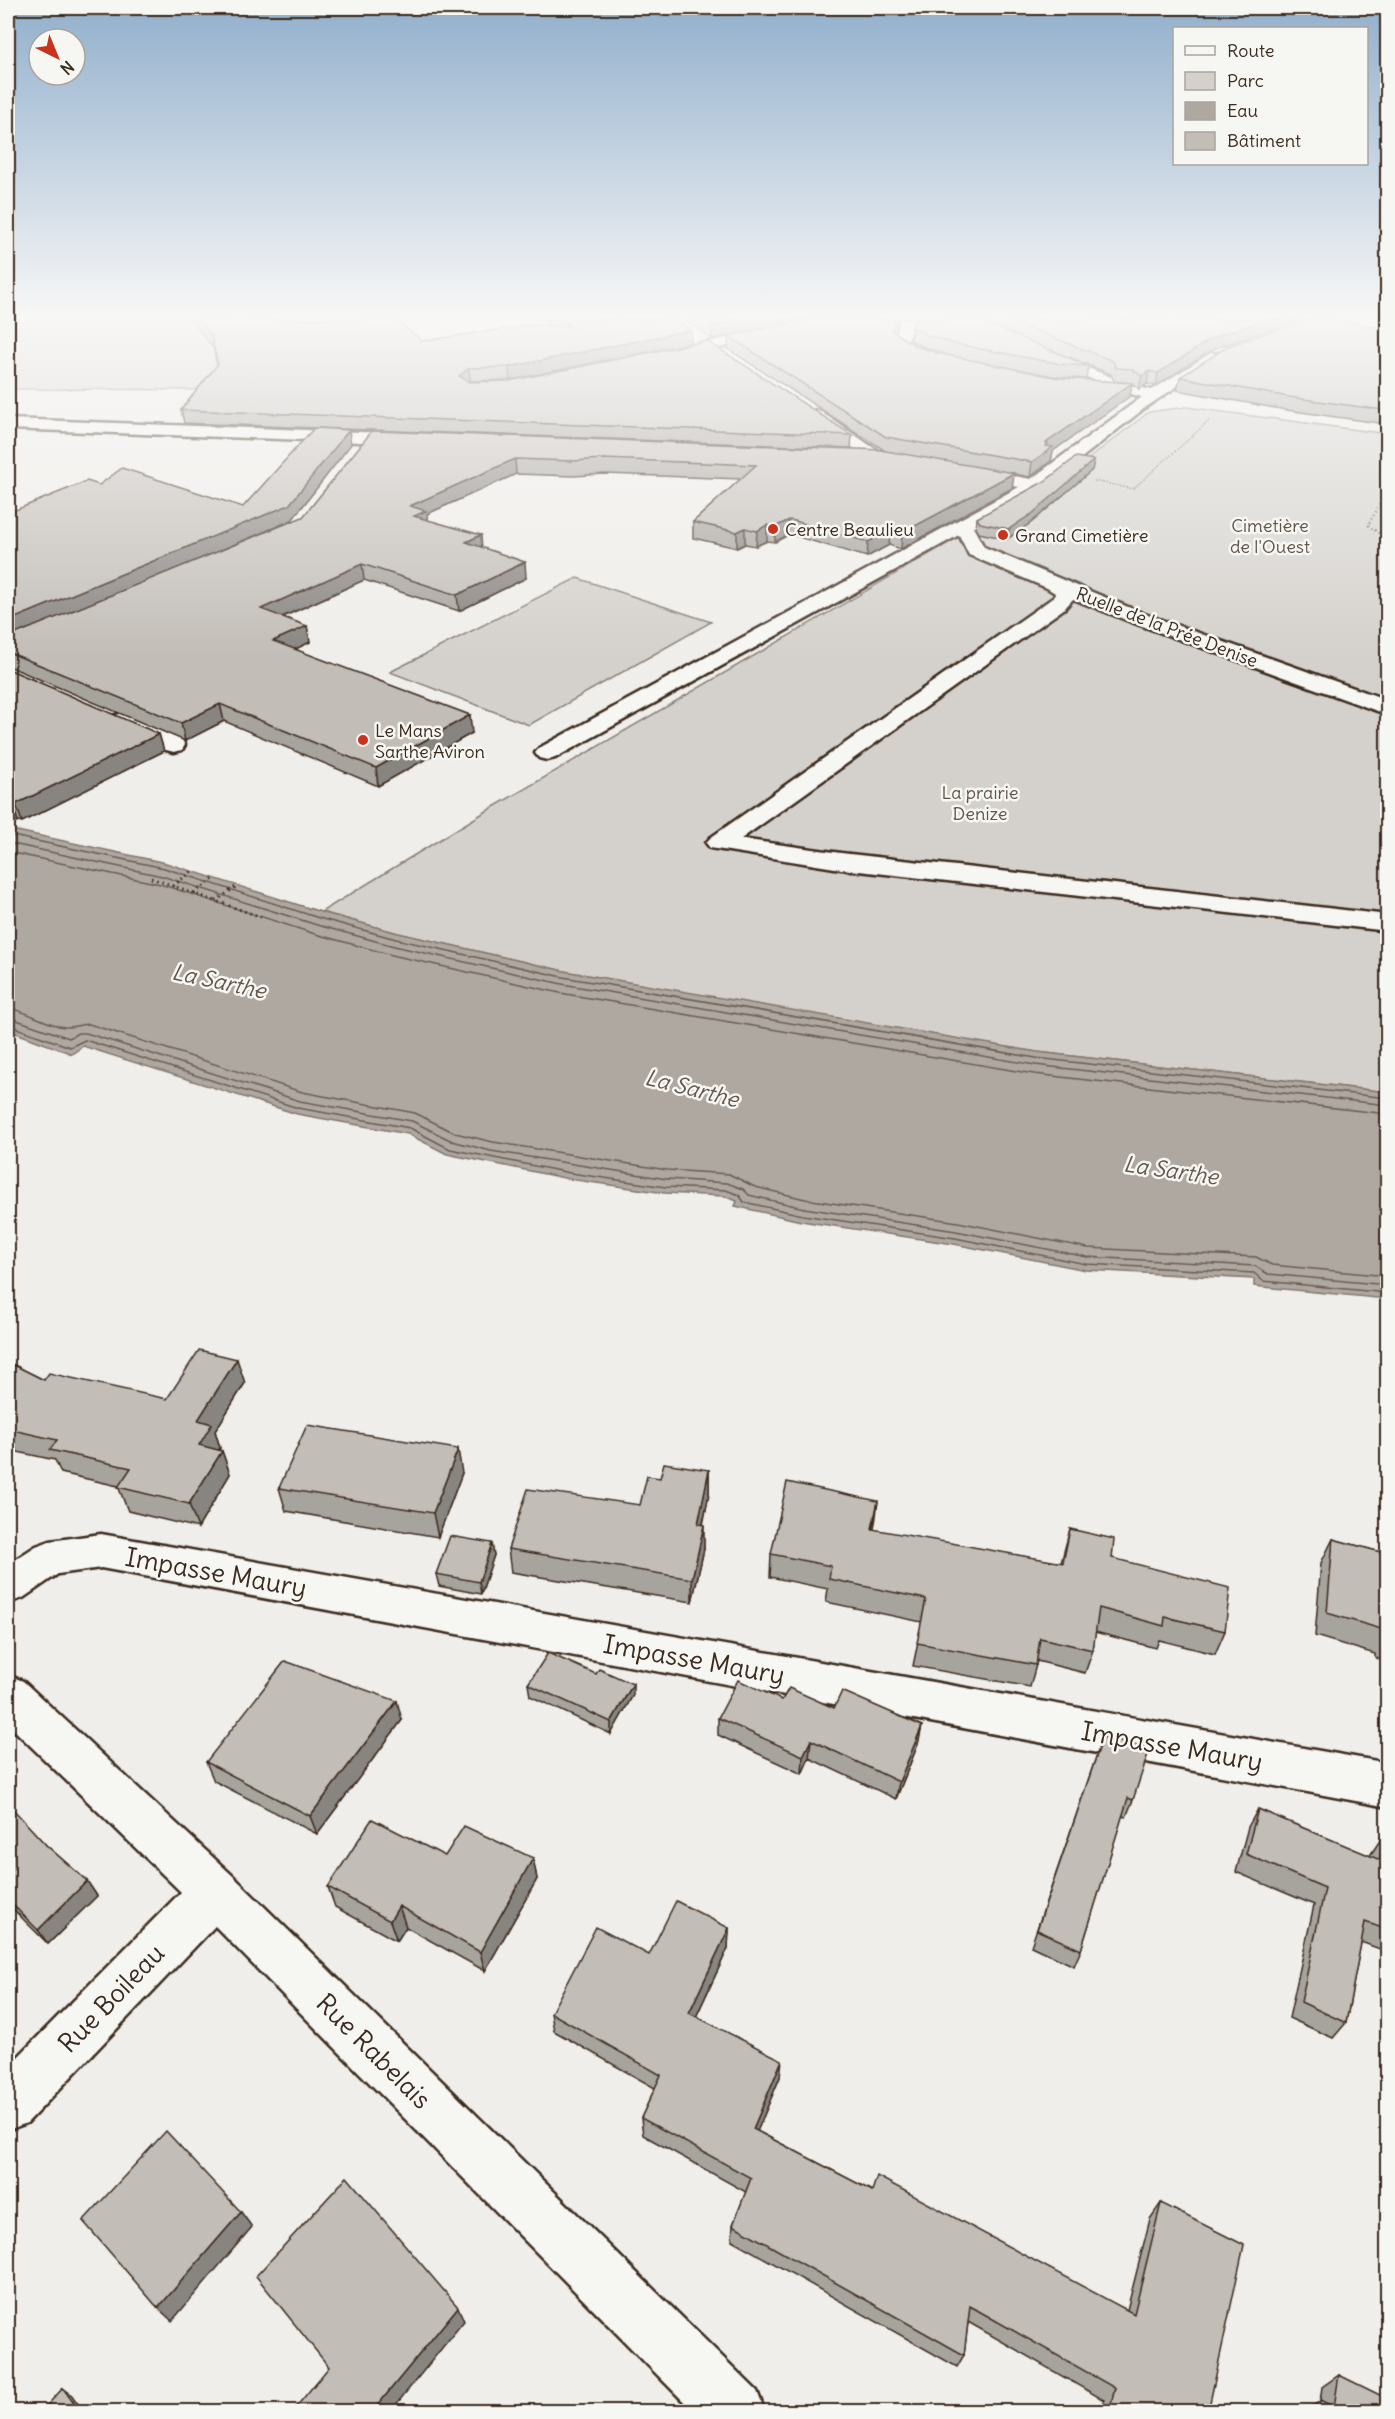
<svg xmlns="http://www.w3.org/2000/svg" width="1395" height="2419" font-family="Delius,sans-serif">
<style>
.green{fill:#d4d1cc;stroke:#887e75;stroke-width:1.5}
.water{fill:#afa8a1;stroke:#81766d;stroke-width:1.5}
.lines{fill:none;stroke-linecap:round;stroke-linejoin:round}
.shore{stroke:#695c52;stroke-width:1.5}
.minor-casing{stroke:#3b2a1e;stroke-width:5}
.path-far2{stroke:#3b2a1e;stroke-width:1.5;stroke-dasharray:1 2;stroke-linecap:butt}
.path-far1{stroke:#3b2a1e;stroke-width:2;stroke-dasharray:1 3;stroke-linecap:butt}
.path{stroke:#3b2a1e;stroke-width:3;stroke-dasharray:1.5 4;stroke-linecap:butt}
.minor{fill:#f6f6f2;fill-rule:evenodd}
.wall{fill:#a7a39d;stroke:#3b2a1e;stroke-width:1.5;fill-rule:evenodd}
.shaded-wall{fill:#888480;stroke:#3b2a1e;stroke-width:1.5}
.building{fill:#c2bdb7;stroke:#3b2a1e;stroke-width:1.5}
.poi-dot{fill:#c8321e;stroke:#f6f6f2;stroke-width:2}
.labels{text-anchor:middle;dominant-baseline:central;stroke-width:5;stroke-linejoin:round;paint-order:stroke}
.far-park-label{font-size:18px;fill:#61544a;stroke:#f6f6f2}
.far-poi-label{font-size:18px;fill:#3b2a1e;stroke:#f6f6f2;text-anchor:start}
.far-street-label{font-size:18px;fill:#3b2a1e;stroke:#f6f6f2}
.water-label{font-size:22px;font-style:italic;fill:#64564c;stroke:#f6f6f2}
.near-street-label{font-size:26px;fill:#3b2a1e;stroke:#f6f6f2}
</style>
<rect width="100%" height="100%" fill="#efeeea"/>
<filter id="ink" filterUnits="userSpaceOnUse"><feTurbulence type="fractalNoise" baseFrequency=".0167" numOctaves="2"/><feDisplacementMap in="SourceGraphic" scale="12" xChannelSelector="R" yChannelSelector="G"/><feConvolveMatrix kernelMatrix="1 2 1 2 8 2 1 2 1" color-interpolation-filters="sRGB"/></filter>
<g filter="url(#ink)">
<g class="green">
<polygon points="8,319 338,319 207,425 191,425 234,390 8,389"/>
<polygon points="1186,407 1387,434 1387,1092 1037,1052 863,1024 564,971 398,933 321,912 485,812 957,538 980,536 979,533 1066,476 1149,412"/>
<polygon points="577,578 711,622 529,725 390,672"/>
</g>
<polygon class="water" points="8,829 166,863 321,912 398,933 564,971 1037,1052 1387,1092 1387,1299 1254,1286 1254,1279 1086,1270 954,1244 801,1221 735,1206 737,1201 724,1196 665,1193 569,1179 447,1154 408,1134 297,1114 83,1046 72,1054 8,1030"/>
<g class="lines">
<g class="shore">
<polyline points="8,835 164,868 319,918 396,939 563,977 1036,1058 1388,1098"/>
<polyline points="8,843 162,876 317,925 394,946 562,984 1035,1065 1388,1105"/>
<polyline points="8,852 160,884 315,934 392,955 560,993 1034,1074 1388,1114"/>
<path d="M8 1008C28 1011 45 1024 64 1027 73 1028 81 1024 89 1024L302 1092 415 1113 455 1133 493 1142 667 1170 729 1174 755 1187 805 1199 958 1222 1088 1248 1256 1257 1272 1265 1388 1276"/>
<polyline points="8,1017 69,1038 78,1033 86,1033 300,1101 412,1121 452,1141 491,1151 667,1179 727,1183 743,1189 749,1195 804,1208 956,1231 1087,1257 1255,1266 1268,1274 1388,1285"/>
<polyline points="8,1025 70,1047 85,1040 298,1108 410,1128 450,1149 570,1173 666,1187 726,1190 739,1195 744,1202 803,1215 955,1238 1086,1264 1254,1273 1263,1281 1388,1293"/>
</g>
<g class="minor-casing">
<g id="minor">
<polygon points="819,319 848,319 841,323 669,358 662,354 669,350"/>
<path d="M901 319H915L907 341 916 347 941 356 943 359 941 362C927 366 902 353 893 342Z"/>
<polygon points="1047,352 1134,386 1152,390 1211,353 1221,353 1223,356 1146,407 1042,489 973,527 984,547 1145,614 1388,700 1388,715 1131,622 1073,599 1065,608 741,839 841,853 1388,915 1388,931 841,869 710,848 706,843 710,838 1054,597 1055,593 1047,588 969,555 959,535 555,758 547,760 539,758 535,753 539,748 1019,487 963,477 960,473 963,469 969,468 1031,479 1142,397 1124,392 1042,359 1040,356 1042,353"/>
<polygon points="815,410 821,412 887,457 879,462 873,461 809,418 807,415"/>
<polygon points="8,419 413,434 421,439 413,444 8,429"/>
<polygon points="120,714 182,740 185,745 182,750 174,752 166,750 112,726 109,721 112,716"/>
<polygon points="101,1534 1388,1763 1388,1807 101,1568 58,1574 23,1598 8,1603 8,1564 36,1546 50,1541"/>
<polygon points="8,1675 23,1681 232,1875 757,2391 765,2412 694,2412 215,1926 27,2123 8,2130 8,2067 181,1892 8,1724"/>
</g>
</g>
<g class="path-far2">
<polyline points="1094,481 1133,489 1210,420"/>
<polyline points="1386,494 1388,490"/>
</g>
<polyline class="path-far1" points="1385,538 1368,525 1386,493"/>
<g class="path">
<polyline points="151,878 261,917"/>
<polyline points="173,886 192,871"/>
<polyline points="194,893 215,878"/>
<polyline points="216,901 237,886"/>
</g>
<use href="#minor" class="minor"/>
</g>
<g class="wall">
<polygon points="191,319 395,319 422,341 551,325 541,319 675,319 691,343 510,380 470,381 469,382 852,435 851,448 184,423 181,410 217,365 213,348"/>
<polygon points="683,319 806,319 712,339"/>
<path d="M899 319 895 332 915 346 937 353 953 357 926 348 911 340 912 327 914 319H1301L1213 349 1156 386 1147 384 1139 389 1132 383 1130 396 1053 451 1051 461 1030 477 1014 474 1012 488 901 549 889 545 867 557 795 536 788 535 775 542 767 541 756 546 745 544 737 548 693 538V522L741 479 605 474 574 476 516 474 427 514V520L482 548 526 578 459 611 364 580 283 617 307 626 310 642 295 649 472 733 378 786 224 721 185 741 8 666V513L99 485 243 507 351 444 292 520 204 557 303 517 372 431 884 450 728 349V336ZM1049 349 1111 374 1114 381 1131 383 1059 378 964 359 1058 377 1086 379 1088 366Z"/>
<polygon points="1341,319 1388,419 1379,423 1286,410 1177,390 1180,377"/>
<polygon points="1094,460 1092,470 1032,522 1007,539 979,533 976,528 977,518"/>
<polygon points="8,669 159,734 164,751 22,822 18,821 8,826"/>
<polygon points="8,1362 44,1380 167,1399 245,1383 215,1431 220,1448 219,1450 222,1451 230,1474 198,1528 128,1511 118,1486 61,1473 55,1460 8,1450"/>
<polygon points="709,1470 709,1494 703,1525 704,1549 692,1602 511,1572 508,1549 640,1505 660,1478"/>
<polygon points="462,1473 438,1537 286,1511 279,1488"/>
<polygon points="1070,1529 1112,1558 1225,1631 1215,1654 1159,1640 1156,1648 1095,1632 1093,1650 1085,1673 1037,1661 1030,1687 913,1666 922,1622 826,1602 828,1589 770,1577 771,1554 874,1530 1061,1563"/>
<polygon points="1333,1539 1388,1554 1388,1661 1375,1658 1375,1654 1315,1636 1321,1563"/>
<polygon points="494,1555 481,1594 439,1586 436,1574"/>
<polygon points="528,1684 633,1695 611,1734 530,1696"/>
<polygon points="782,1700 834,1708 922,1726 918,1744 896,1799 809,1758 802,1774 718,1735 718,1718"/>
<polygon points="402,1720 317,1834 214,1781 206,1762"/>
<polygon points="1103,1737 1133,1800 1126,1817 1122,1816 1081,1950 1074,1966 1031,1946"/>
<polygon points="8,1805 46,1845 87,1881 97,1896 48,1944 8,1904"/>
<polygon points="1258,1809 1370,1856 1371,1854 1383,1836 1388,1838 1388,1952 1361,1942 1346,2023 1333,2038 1289,2018 1314,1905 1236,1872 1248,1827"/>
<polygon points="445,1856 533,1858 537,1879 485,1971 406,1927 397,1941 335,1907 328,1887"/>
<polygon points="729,1928 728,1948 696,2017 780,2077 757,2131 872,2191 1127,2310 1150,2219 1161,2203 1208,2412 1101,2412 1104,2400 968,2322 964,2355 957,2367 732,2240 733,2225 746,2192 643,2135 641,2118 655,2088 554,2031 551,2013 649,1955"/>
<polygon points="1339,2375 1388,2412 1304,2412 1320,2401 1322,2387"/>
</g>
<g class="shaded-wall">
<polygon points="746,319 806,319 712,339 713,326"/>
<polygon points="896,319 899,319 891,343 892,331"/>
<polygon points="1267,319 1301,319 1213,349 1156,386 1158,373 1216,336"/>
<polygon points="691,330 691,343 510,380 509,367"/>
<polygon points="469,368 470,381 460,389 459,376"/>
<polygon points="1149,371 1147,384 1139,389 1142,376"/>
<polygon points="1132,383 1130,396 1053,451 1051,461 1030,477 1032,462 1046,443"/>
<polygon points="1388,407 1388,419 1379,423 1383,410"/>
<polygon points="349,430 351,444 292,520 8,640 8,621 289,505"/>
<polygon points="515,459 516,474 427,514 428,526 416,532 410,506"/>
<polygon points="1094,460 1092,470 1032,522 1007,539 1009,529"/>
<polygon points="1014,473 1012,488 901,549 902,533"/>
<polygon points="789,520 788,535 775,542 775,527"/>
<polygon points="767,525 767,541 756,546 757,531"/>
<polygon points="745,528 745,544 737,548 737,532"/>
<polygon points="890,530 889,545 867,557 868,542"/>
<polygon points="481,535 482,551 466,542"/>
<polygon points="525,562 526,578 459,611 457,595"/>
<polygon points="362,564 364,580 264,625 261,609"/>
<polygon points="307,626 310,642 277,658 273,641"/>
<polygon points="220,704 224,721 185,741 181,723"/>
<polygon points="470,715 472,733 378,786 376,768"/>
<polygon points="159,734 164,751 22,822 16,804"/>
<polygon points="12,802 18,821 8,826 8,805"/>
<polygon points="237,1359 245,1383 215,1431 220,1448 207,1469 199,1445 198,1420"/>
<polygon points="458,1449 462,1473 438,1537 433,1513"/>
<polygon points="222,1451 230,1474 198,1528 189,1504"/>
<polygon points="709,1470 709,1494 698,1547 698,1524"/>
<polygon points="878,1501 875,1524 869,1553 872,1529"/>
<polygon points="704,1525 704,1549 692,1602 692,1579"/>
<polygon points="492,1543 494,1555 481,1594 479,1582"/>
<polygon points="633,1684 633,1695 611,1734 611,1722"/>
<polygon points="397,1701 402,1720 317,1834 310,1816"/>
<polygon points="922,1726 918,1744 896,1799 899,1782"/>
<polygon points="811,1740 809,1758 802,1774 803,1756"/>
<polygon points="533,1858 537,1879 485,1971 480,1952"/>
<polygon points="87,1881 97,1896 48,1944 38,1930"/>
<polygon points="399,1906 406,1927 397,1941 390,1921"/>
<polygon points="729,1928 728,1948 689,2032 689,2013"/>
<polygon points="782,2060 780,2077 751,2146 753,2129"/>
<polygon points="241,2212 252,2227 172,2321 158,2308"/>
<polygon points="458,2307 464,2321 390,2412 372,2412"/>
<polygon points="63,2388 71,2394 84,2412 80,2412"/>
</g>
<g class="building">
<polygon points="198,319 395,319 422,341 530,325 571,326 560,319 675,319 691,330 509,367 469,368 459,376 469,382 509,381 707,341 852,435 181,410 218,364 211,335"/>
<polygon points="702,319 746,319 713,326"/>
<polygon points="811,319 896,319 892,331 915,346 937,353 1059,378 1132,383 1046,443 1048,444 1046,446 1053,447 1032,462 886,437 728,336"/>
<polygon points="914,319 977,319 1088,366 1060,364 955,344 927,335 912,327"/>
<polygon points="1006,319 1267,319 1216,336 1158,373 1149,371 1142,376 1132,369 1116,368 1113,361"/>
<polygon points="1309,319 1341,319 1388,330 1388,407 1383,410 1289,397 1180,377 1228,346"/>
<polygon points="314,428 349,430 289,505 8,621 8,513 87,481 99,485 122,468 243,507"/>
<polygon points="372,431 880,450 1014,473 902,533 890,530 868,542 795,521 789,520 775,527 767,525 757,531 745,528 737,532 693,522 756,465 604,459 573,461 515,459 410,506 426,511 414,516 481,535 466,542 525,562 457,595 362,564 261,609 307,626 273,641 470,715 376,768 220,704 181,723 8,652 8,637 303,517"/>
<polygon points="1076,457 1094,460 1033,513 1009,529 980,523 977,518 1045,481"/>
<polygon points="8,669 159,734 16,804 12,802 8,805"/>
<polygon points="199,1350 237,1359 198,1420 212,1424 199,1445 222,1451 189,1504 118,1487 131,1468 50,1450 57,1440 8,1429 8,1362 44,1380 49,1373 167,1399"/>
<polygon points="307,1425 458,1449 433,1513 279,1488"/>
<polygon points="664,1463 709,1470 698,1524 704,1525 692,1579 508,1549 528,1489 640,1505 647,1476 660,1478"/>
<polygon points="787,1482 878,1501 872,1529 1063,1563 1070,1529 1114,1539 1112,1558 1230,1588 1225,1631 1165,1617 1164,1626 1099,1608 1093,1650 1040,1638 1036,1665 917,1643 926,1599 829,1579 831,1566 771,1554"/>
<polygon points="450,1536 492,1543 479,1582 436,1574"/>
<polygon points="1333,1539 1388,1554 1388,1631 1327,1613"/>
<polygon points="548,1653 596,1674 599,1669 633,1684 611,1722 528,1684"/>
<polygon points="285,1661 397,1701 310,1816 206,1762"/>
<polygon points="738,1680 782,1700 789,1688 834,1708 842,1691 922,1726 899,1782 811,1740 803,1756 718,1718"/>
<polygon points="1103,1737 1150,1748 1133,1800 1128,1798 1081,1950 1037,1930"/>
<polygon points="8,1805 13,1809 46,1845 87,1881 38,1930 8,1900"/>
<polygon points="1258,1809 1380,1860 1383,1836 1388,1838 1388,1930 1365,1922 1346,2023 1301,2002 1325,1888 1246,1854"/>
<polygon points="372,1819 445,1856 464,1826 533,1858 480,1952 399,1906 390,1921 328,1887"/>
<polygon points="676,1901 729,1928 689,2013 782,2060 753,2129 872,2191 877,2176 1134,2314 1161,2203 1244,2245 1208,2412 1109,2412 1115,2388 970,2306 964,2355 733,2225 751,2178 641,2118 661,2075 551,2013 596,1927 649,1955"/>
<polygon points="166,2131 241,2212 158,2308 83,2221"/>
<polygon points="347,2177 458,2307 372,2412 292,2412 329,2367 256,2276"/>
<polygon points="1339,2375 1388,2399 1388,2412 1319,2412 1320,2400 1334,2407"/>
<polygon points="63,2388 80,2412 41,2412"/>
</g>
</g>
<linearGradient id="sky" x2="0" y2="1"><stop stop-color="#91afcc"/><stop offset="0.48" stop-color="#f8f7f6"/><stop offset="1" stop-color="#f8f7f6" stop-opacity="0"/></linearGradient>
<rect width="1395" height="658" fill="url(#sky)"/>
<g class="poi-dot">
<circle cx="773" cy="529" r="6"/>
<circle cx="1003" cy="535" r="6"/>
<circle cx="363" cy="740" r="6"/>
</g>
<g class="labels">
<g class="far-park-label">
<text x="1270" y="525">Cimetière<tspan x="1270" dy="21">de l'Ouest</tspan></text>
<text x="980" y="792">La prairie<tspan x="980" dy="21">Denize</tspan></text>
</g>
<g class="far-poi-label">
<text x="785" y="529">Centre Beaulieu</text>
<text x="1015" y="535">Grand Cimetière</text>
<text x="375" y="730">Le Mans<tspan x="375" dy="21">Sarthe Aviron</tspan></text>
</g>
<g class="far-street-label">
<text transform="translate(1167 627) rotate(21)">Ruelle de la Prée Denise</text>
</g>
<g class="water-label">
<text transform="translate(219 981) rotate(12)">La Sarthe</text>
<text transform="translate(692 1088) rotate(14)">La Sarthe</text>
<text transform="translate(1171 1170) rotate(8)">La Sarthe</text>
</g>
<g class="near-street-label">
<text transform="translate(216 1572) rotate(10)">Impasse Maury</text>
<text transform="translate(694 1659) rotate(10)">Impasse Maury</text>
<text transform="translate(1172 1746) rotate(10)">Impasse Maury</text>
<text transform="translate(111 1998) rotate(-46)">Rue Boileau</text>
<text transform="translate(374 2051) rotate(45)">Rue Rabelais</text>
</g>
</g>
<rect width="1395" height="2419" fill="none" stroke="#f6f6f2" stroke-width="30"/>
<rect x="15" y="15" width="1365" height="2389" fill="none" stroke="#3b2a1e" stroke-width="2" filter="url(#ink)"/>
<rect x="1173" y="27" width="195" height="138" fill="#f6f6f2" stroke="#aba49d" stroke-width="1.5"/>
<rect x="1185" y="46" width="30" height="9" fill="#f6f6f2" stroke="#aba49d" stroke-width="1.5"/>
<text x="1227" y="57" font-size="18" fill="#3b2a1e">Route</text>
<rect x="1185" y="72" width="30" height="18" fill="#d4d1cc" stroke="#aba49d" stroke-width="1.5"/>
<text x="1227" y="87" font-size="18" fill="#3b2a1e">Parc</text>
<rect x="1185" y="102" width="30" height="18" fill="#afa8a1" stroke="#aba49d" stroke-width="1.5"/>
<text x="1227" y="117" font-size="18" fill="#3b2a1e">Eau</text>
<rect x="1185" y="132" width="30" height="18" fill="#c2bdb7" stroke="#aba49d" stroke-width="1.5"/>
<text x="1227" y="147" font-size="18" fill="#3b2a1e">Bâtiment</text>
<g transform="translate(57 57) rotate(137)"><circle r="28" fill="#f6f6f2" stroke="#aba49d" stroke-width="1.5"/>
<path d="M0-4.5L10 22L0 15L-10 22Z" fill="#c8321e"/>
<text y="-9" font-size="16" font-weight="bold" text-anchor="middle" fill="#3b2a1e">N</text>
</g>
</svg>
